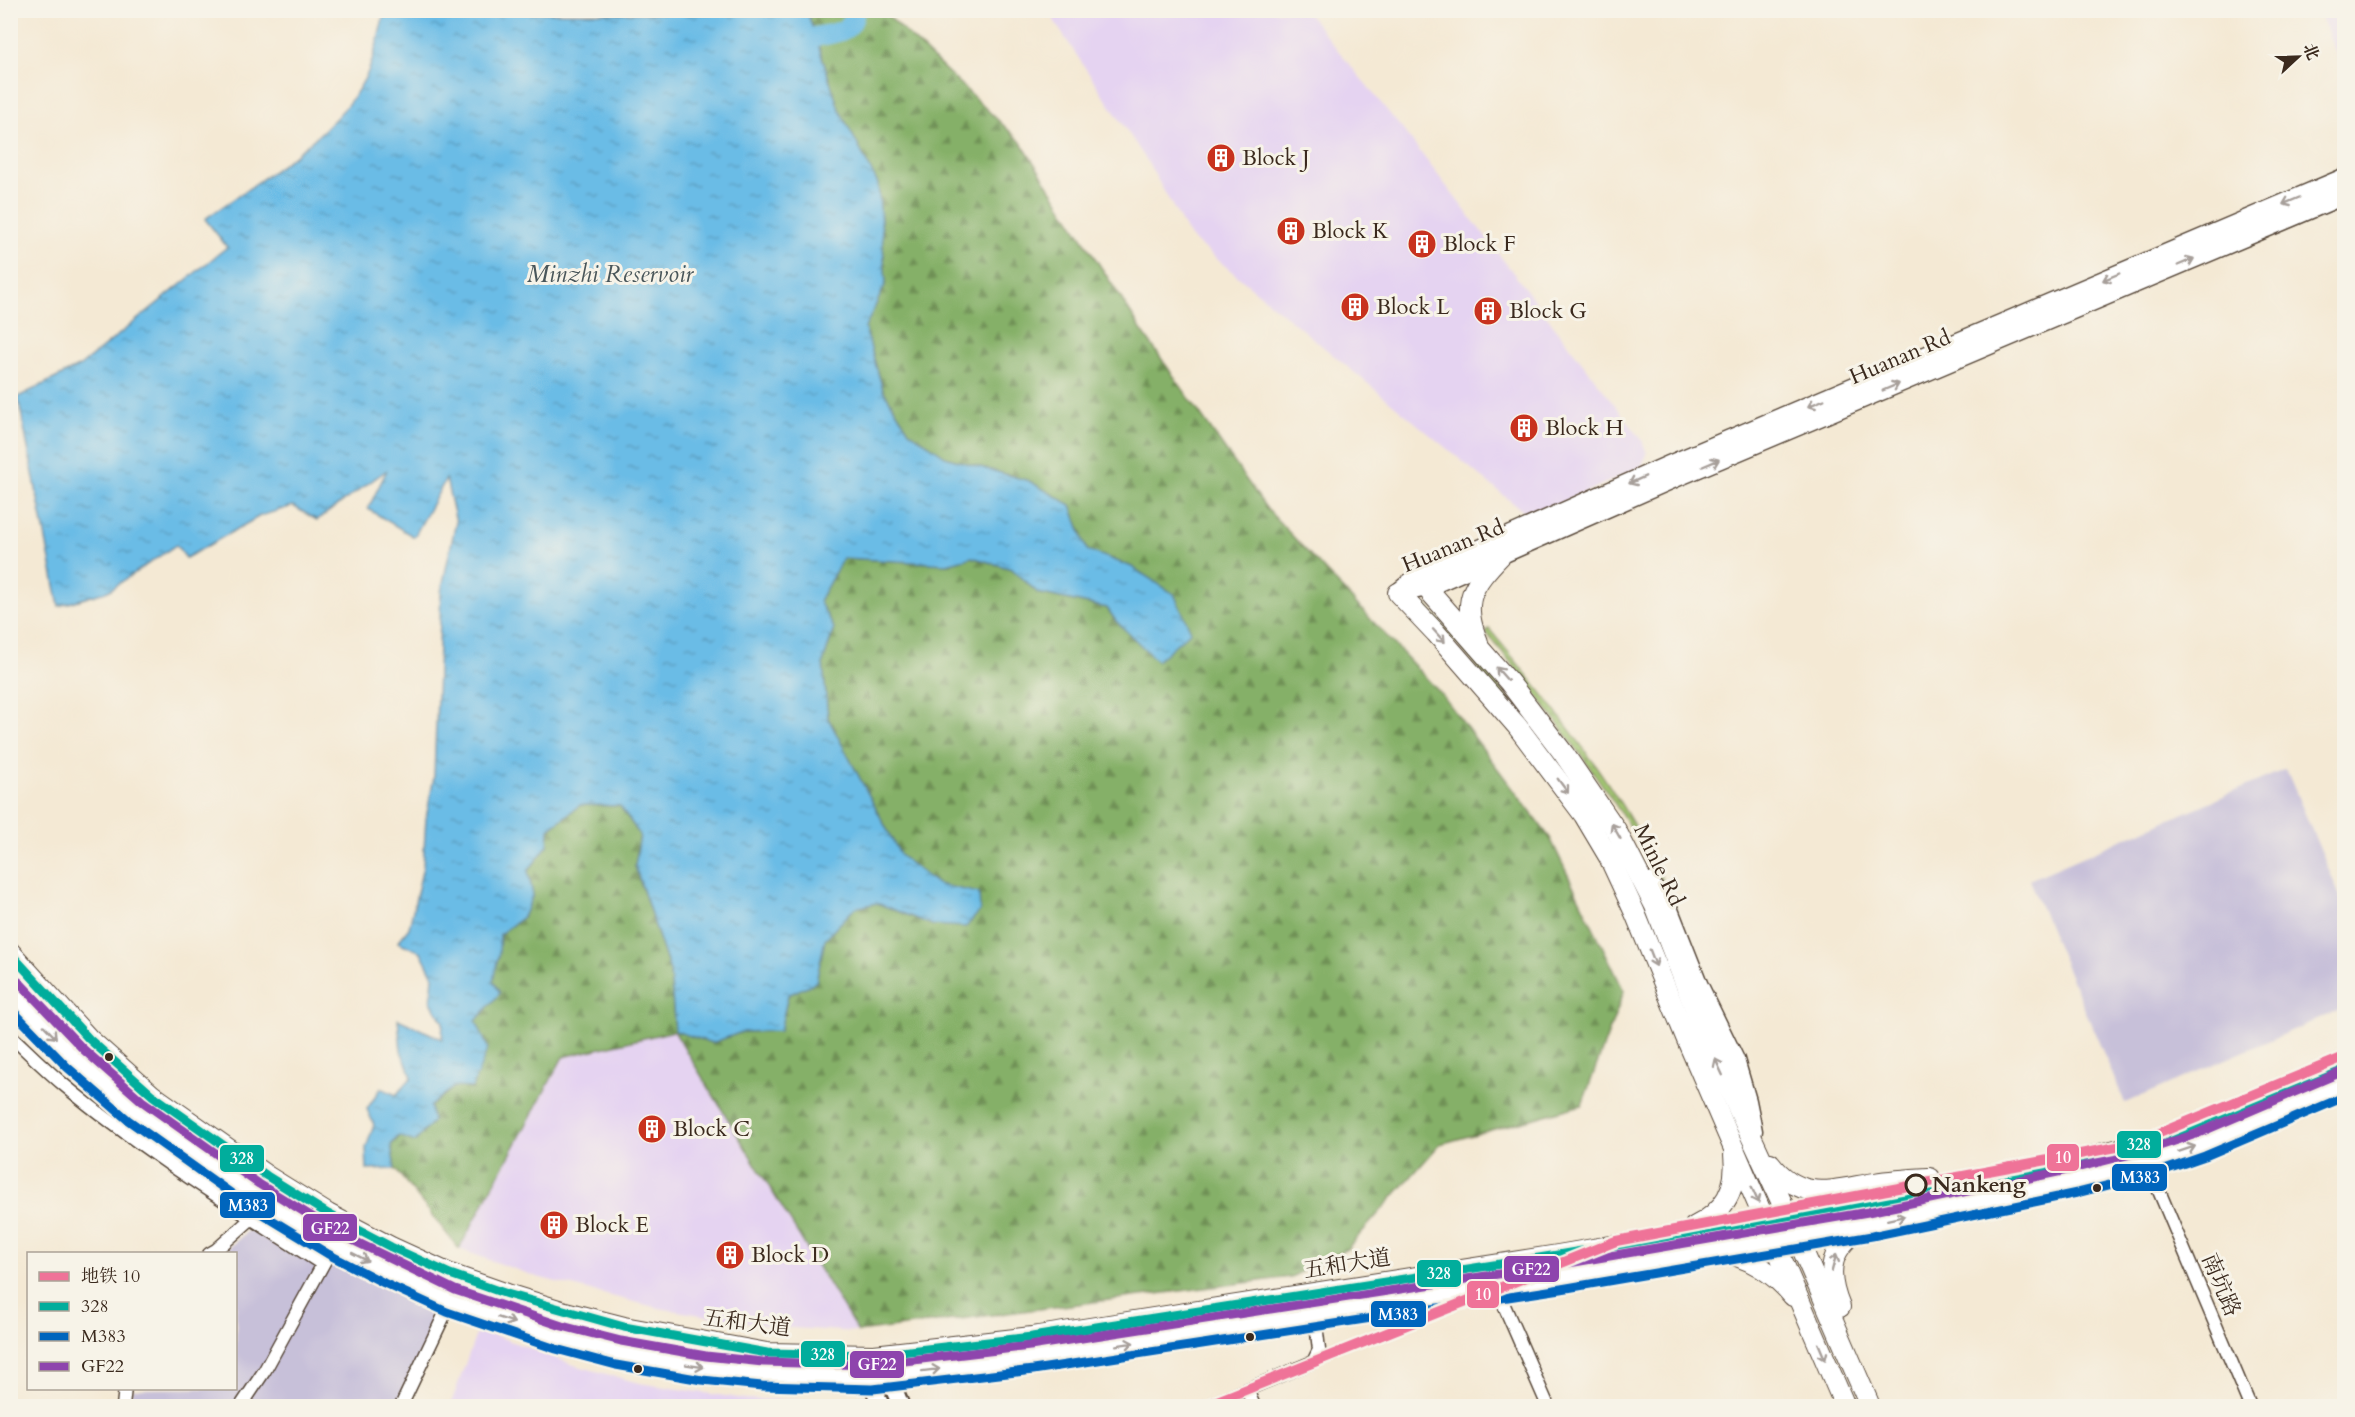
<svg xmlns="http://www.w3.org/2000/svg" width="2355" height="1417" font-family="Cardo,'Noto Serif SC',serif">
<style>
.built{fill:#e5d3f1}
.industrial{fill:#c7c0d9}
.grass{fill:url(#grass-dots);stroke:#717c4a;stroke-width:1.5}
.forest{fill:url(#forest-firs);stroke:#606d43;stroke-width:1.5}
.water{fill:url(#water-ripples);stroke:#537382;stroke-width:1.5}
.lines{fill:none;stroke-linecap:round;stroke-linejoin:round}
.river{stroke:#6bbce6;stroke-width:20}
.minor-casing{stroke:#574739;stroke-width:15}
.tertiary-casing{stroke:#574739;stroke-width:20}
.secondary-casing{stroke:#574739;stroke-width:21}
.primary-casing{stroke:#574739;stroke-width:22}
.minor{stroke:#fff;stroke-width:12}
.tertiary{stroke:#fff;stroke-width:16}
.secondary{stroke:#fff;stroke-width:18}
.primary{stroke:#fff;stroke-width:20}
.bus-1-casing{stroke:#f7f3e8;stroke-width:14}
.bus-2-casing{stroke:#f7f3e8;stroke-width:14}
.bus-3-casing{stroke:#f7f3e8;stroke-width:14}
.bus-1{stroke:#01ad9c;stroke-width:9}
.bus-2{stroke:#0065bd;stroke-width:9}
.bus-3{stroke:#8e44ad;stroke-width:9}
.metro-1-casing{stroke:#f7f3e8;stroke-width:15}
.metro-1{stroke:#ef7398;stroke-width:10}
.oneway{stroke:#a79f9a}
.bus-dot{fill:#3b2a1e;stroke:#f7f3e8;stroke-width:2}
.stop-dot{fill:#f7f3e8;stroke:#3b2a1e;stroke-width:3}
.labels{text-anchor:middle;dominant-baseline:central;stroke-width:6;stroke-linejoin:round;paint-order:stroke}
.poi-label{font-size:22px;fill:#3b2a1e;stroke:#f7f3e8;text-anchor:start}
.street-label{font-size:22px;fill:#3b2a1e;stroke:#f7f3e8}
.stop-label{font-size:22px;font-weight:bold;fill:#3b2a1e;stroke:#f7f3e8;text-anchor:start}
.water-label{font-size:24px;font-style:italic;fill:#49565a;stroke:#f7f3e8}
.line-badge{stroke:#f7f3e8;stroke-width:2}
.badge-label{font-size:16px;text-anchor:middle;font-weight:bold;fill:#fff}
</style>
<defs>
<pattern id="grass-dots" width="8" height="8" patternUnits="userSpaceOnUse" patternTransform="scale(1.5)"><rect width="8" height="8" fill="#a7cd77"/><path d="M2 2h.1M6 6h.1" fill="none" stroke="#91b066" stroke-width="1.8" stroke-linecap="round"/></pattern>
<pattern id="forest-firs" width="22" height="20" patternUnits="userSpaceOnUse" patternTransform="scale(1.5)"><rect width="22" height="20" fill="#85b068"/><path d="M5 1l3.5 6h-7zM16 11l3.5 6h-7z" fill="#6e8f55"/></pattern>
<pattern id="water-ripples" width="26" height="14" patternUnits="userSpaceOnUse" patternTransform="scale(1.5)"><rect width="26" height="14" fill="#6bbce6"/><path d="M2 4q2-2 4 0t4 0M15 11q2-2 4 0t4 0" fill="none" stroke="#5999ba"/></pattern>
</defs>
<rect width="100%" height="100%" fill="#f7f3e8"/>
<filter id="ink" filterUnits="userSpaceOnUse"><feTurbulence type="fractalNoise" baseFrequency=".0167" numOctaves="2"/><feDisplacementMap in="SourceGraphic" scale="12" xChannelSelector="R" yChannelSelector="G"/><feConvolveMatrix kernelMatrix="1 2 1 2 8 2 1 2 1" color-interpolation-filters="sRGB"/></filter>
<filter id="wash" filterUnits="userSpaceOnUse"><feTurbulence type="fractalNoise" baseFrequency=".008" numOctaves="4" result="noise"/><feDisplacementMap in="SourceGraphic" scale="24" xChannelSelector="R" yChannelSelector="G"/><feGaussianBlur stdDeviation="1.35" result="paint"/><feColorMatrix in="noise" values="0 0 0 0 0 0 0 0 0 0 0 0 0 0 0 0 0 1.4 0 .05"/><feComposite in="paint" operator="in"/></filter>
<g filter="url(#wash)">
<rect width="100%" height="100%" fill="#f4e9d4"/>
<g class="built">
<polygon points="1050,11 1306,11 1407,135 1642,440 1647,454 1641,467 1530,517 1190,237 1147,161 1056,24"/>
<polygon points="2319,11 2344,11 2344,73"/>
<polygon points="675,1031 858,1332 777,1327 658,1308 537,1277 459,1249 563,1057"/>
<polygon points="478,1329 574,1365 639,1383 745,1399 853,1401 856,1406 450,1406"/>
</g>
<g class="industrial">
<polygon points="2286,769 2344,906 2344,1008 2125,1103 2029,880"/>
<polygon points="253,1226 327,1271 335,1259 441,1315 403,1406 131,1406 133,1389 236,1388 236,1254 223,1253"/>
</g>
<g class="grass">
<path d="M1426 605C1494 681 1567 759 1616 849 1626 866 1634 885 1642 902L1640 903 1477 666 1424 606Z"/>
<path d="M1489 629C1563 717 1637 811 1680 919 1661 892 1650 859 1632 830 1588 760 1538 695 1486 632Z"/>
</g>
<path class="forest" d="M847 11H883L1020 141 1142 331 1266 508 1443 696 1550 838 1624 991 1582 1105 1440 1144 1347 1249 1291 1277 858 1332 674 1031 563 1057 459 1249 395 1169 391 1145 430 1107 454 1087 488 1048 475 1021C488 992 499 966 500 934L523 917 533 895 528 871 548 845 549 829 580 805 620 806 640 835 635 866 670 971 675 1031 712 1043 742 1032 780 1030 788 995 816 981 825 939 855 908 877 903 932 925 978 893 937 884 901 856 828 718 823 663 834 628 819 601 843 558 947 564 971 557 1012 569 1038 593 1107 608 1116 621 1132 567 1087 550 1071 505 1029 481 948 458 909 431 883 390 865 328 886 283 878 184 839 109 808 14Z"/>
<path class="water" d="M385 12 808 14 839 109 878 184 886 283 865 328 883 390 909 431 948 458 1029 481 1071 505 1087 550 1132 567 1174 594 1191 631 1157 661 1116 621 1107 608 1038 593 1012 569 972 557 947 564 843 558 819 601 834 628 823 663 828 718 901 856 937 884 979 893 980 911 966 927 932 925 877 903 855 908 825 939 816 982 788 995 780 1031 742 1032 712 1043 675 1031 670 971 635 866 640 835 620 806 580 805 549 829 548 845 528 871 533 895 523 917 500 934 499 953 493 981 500 993 476 1021 488 1048 472 1088 454 1087 430 1106 433 1121 415 1142 399 1136 391 1145 395 1169 367 1170 366 1148 374 1125 367 1109 381 1088 396 1095 412 1077 401 1051 398 1019 442 1039 443 1022 431 1002 433 976 421 952 398 942 409 928 423 867 426 818 434 777 441 592 456 522 446 479 414 537 368 509 387 470 317 520 293 506 260 516 186 558 176 545 108 591 59 606 18 397 80 366 227 247 205 219C257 182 336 135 365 78 375 60 379 31 385 12Z"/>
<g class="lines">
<path class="river" d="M815 37C834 33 853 34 855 10"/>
</g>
</g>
<g filter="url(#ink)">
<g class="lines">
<g class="minor-casing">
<g id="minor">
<path d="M10 1035C28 1052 45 1069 64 1085 143 1151 236 1208 322 1264"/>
<polyline points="2154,1179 2250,1406"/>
<polyline points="209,1254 216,1250 252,1218"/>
<polyline points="1496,1287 1548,1406"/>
<polyline points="1247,1390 1254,1406"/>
<polyline points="123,1406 125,1388"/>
<polyline points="241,1406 265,1370 334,1244"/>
<polyline points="401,1406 451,1301"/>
<polyline points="1207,1406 1313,1362 1319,1350 1315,1315"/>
</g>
</g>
<g class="tertiary-casing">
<g id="tertiary">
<polyline points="874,1355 888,1375 901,1406"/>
<polyline points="872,1365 869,1377 881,1406"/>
</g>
</g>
<g class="secondary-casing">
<g id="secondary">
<polyline points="1413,590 1427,587 1675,478 2344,195"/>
<polyline points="1398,593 1417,577 1669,465 2344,178"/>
<polyline points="1649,882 1669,910 1699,986 1735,1060 1747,1101 1753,1131"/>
</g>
</g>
<g class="primary-casing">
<g id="primary">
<polyline points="1417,577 1509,682 1564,754 1616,830 1655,906 1712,1052 1788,1216 1870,1406"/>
<polyline points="1398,593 1436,633 1517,726 1584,815 1609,857 1635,913 1687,1040 1845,1406"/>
<path d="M1478 642C1460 601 1473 584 1501 555"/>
<polyline points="10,952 89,1039 152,1095 267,1176 328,1214 391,1247 450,1274 507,1294 565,1312 624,1327 767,1353 874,1355 1032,1337 1558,1255 1827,1209 2072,1161 2144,1143 2183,1130 2344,1062"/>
<polyline points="10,990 75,1058 135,1110 252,1194 334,1244 389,1272 451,1301 559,1337 618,1353 704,1368 762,1374 872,1377 1032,1358 1559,1277 1870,1224 2075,1181 2150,1162 2200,1145 2344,1084"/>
<path d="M1770 1163C1801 1203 1831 1190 1875 1183 1893 1180 1912 1179 1930 1178"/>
<path d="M1694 1227C1725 1212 1738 1188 1734 1154"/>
<path d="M1719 1253C1747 1254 1776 1275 1793 1296"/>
<path d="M1840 1307C1825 1271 1830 1246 1865 1226"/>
</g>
</g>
<use href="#minor" class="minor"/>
<use href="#tertiary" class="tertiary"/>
<use href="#secondary" class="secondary"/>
<use href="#primary" class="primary"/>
<g class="bus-1-casing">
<polyline id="bus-1" points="10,953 89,1039 152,1095 267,1176 328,1214 391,1247 450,1274 507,1294 624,1327 767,1353 874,1355 1032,1337 1558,1255 1827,1209 2072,1161 2144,1143 2183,1130 2344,1062"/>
</g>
<g class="bus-2-casing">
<polyline id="bus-2" points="10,1008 67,1067 128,1120 246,1204 328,1254 384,1283 447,1312 556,1349 616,1365 702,1380 762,1386 873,1389 1033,1370 1561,1289 1872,1236 2077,1193 2153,1174 2205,1156 2344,1097"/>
</g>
<g class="bus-3-casing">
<polyline id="bus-3" points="19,982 83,1049 142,1101 259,1184 340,1234 455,1290 562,1326 621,1341 706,1356 763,1362 871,1365 1030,1346 1557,1265 1868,1212 2072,1169 2147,1150 2196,1134 2339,1073"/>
</g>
<use href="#bus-1" class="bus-1"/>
<use href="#bus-2" class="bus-2"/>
<use href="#bus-3" class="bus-3"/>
<g class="metro-1-casing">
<polyline id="metro-1" points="1205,1406 1616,1241 2133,1144 2344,1057"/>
</g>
<use href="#metro-1" class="metro-1"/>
</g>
<defs><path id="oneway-shaft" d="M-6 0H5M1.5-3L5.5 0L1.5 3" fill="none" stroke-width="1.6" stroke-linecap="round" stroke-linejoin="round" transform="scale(1.5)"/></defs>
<g class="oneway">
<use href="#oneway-shaft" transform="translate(2291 201) rotate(157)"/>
<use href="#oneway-shaft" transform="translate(2186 262) rotate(-23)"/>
<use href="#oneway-shaft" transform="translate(2111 277) rotate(157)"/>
<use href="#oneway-shaft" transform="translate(1891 387) rotate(-23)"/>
<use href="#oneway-shaft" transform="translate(1816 403) rotate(157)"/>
<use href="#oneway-shaft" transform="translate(1711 463) rotate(-23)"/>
<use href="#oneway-shaft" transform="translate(1637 480) rotate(156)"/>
<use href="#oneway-shaft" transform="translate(1439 636) rotate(48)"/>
<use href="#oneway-shaft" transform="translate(1502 674) rotate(-131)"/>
<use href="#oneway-shaft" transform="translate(1563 786) rotate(54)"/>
<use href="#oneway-shaft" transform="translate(1616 831) rotate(-120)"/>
<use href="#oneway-shaft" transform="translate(1653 958) rotate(69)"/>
<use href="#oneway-shaft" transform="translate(50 1032) rotate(46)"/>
<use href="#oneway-shaft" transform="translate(1719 1067) rotate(-115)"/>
<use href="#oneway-shaft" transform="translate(2187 1149) rotate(-19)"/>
<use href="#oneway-shaft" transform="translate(1755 1195) rotate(66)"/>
<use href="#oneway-shaft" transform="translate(1896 1218) rotate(-12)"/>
<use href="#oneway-shaft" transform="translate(360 1257) rotate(27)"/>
<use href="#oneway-shaft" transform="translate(1834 1263) rotate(-75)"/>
<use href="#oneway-shaft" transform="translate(506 1320) rotate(19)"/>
<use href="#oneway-shaft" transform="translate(1125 1344) rotate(-9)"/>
<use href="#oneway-shaft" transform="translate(1822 1352) rotate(67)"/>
<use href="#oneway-shaft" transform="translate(695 1366) rotate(9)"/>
<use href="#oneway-shaft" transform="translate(931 1370) rotate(-7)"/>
</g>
</g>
<defs>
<g id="building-disc" transform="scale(1.5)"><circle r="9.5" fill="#c8321e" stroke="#f7f3e8"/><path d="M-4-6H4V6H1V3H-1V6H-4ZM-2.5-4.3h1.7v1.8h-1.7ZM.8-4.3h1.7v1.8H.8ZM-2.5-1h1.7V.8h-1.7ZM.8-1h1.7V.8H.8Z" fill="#fff"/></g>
</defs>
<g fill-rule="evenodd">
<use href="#building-disc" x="1221" y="158"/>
<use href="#building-disc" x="1291" y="231"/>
<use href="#building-disc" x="1422" y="244"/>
<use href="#building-disc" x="1355" y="307"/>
<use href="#building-disc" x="1488" y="311"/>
<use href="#building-disc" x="1524" y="428"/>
<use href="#building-disc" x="652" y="1129"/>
<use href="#building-disc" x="554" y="1225"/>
<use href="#building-disc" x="730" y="1255"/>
</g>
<g class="bus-dot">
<circle cx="109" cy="1057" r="5"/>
<circle cx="2097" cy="1188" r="5"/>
<circle cx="1250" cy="1337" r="5"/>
<circle cx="638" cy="1369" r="5"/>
</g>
<circle class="stop-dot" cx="1916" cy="1185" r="10"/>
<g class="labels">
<g class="poi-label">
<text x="1242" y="158">Block J</text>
<text x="1312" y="231">Block K</text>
<text x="1443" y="244">Block F</text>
<text x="1376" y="307">Block L</text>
<text x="1509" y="311">Block G</text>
<text x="1545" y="428">Block H</text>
<text x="673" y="1129">Block C</text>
<text x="575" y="1225">Block E</text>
<text x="751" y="1255">Block D</text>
</g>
<g class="street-label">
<text transform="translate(1900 357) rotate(-23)">Huanan Rd</text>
<text transform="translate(1453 546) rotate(-22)">Huanan Rd</text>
<text transform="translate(1659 865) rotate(64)">Minle Rd</text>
<text transform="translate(1347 1264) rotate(-9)">五和大道</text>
<text transform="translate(2221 1285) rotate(67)">南坑路</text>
<text transform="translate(747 1323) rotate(7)">五和大道</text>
</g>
<g class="stop-label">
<text x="1932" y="1185">Nankeng</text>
</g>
<g class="water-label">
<text x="610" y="274">Minzhi Reservoir</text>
</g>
</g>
<g class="line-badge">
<rect x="2116" y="1130" width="46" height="29" rx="6" fill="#01ad9c"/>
<rect x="2046" y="1143" width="34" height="29" rx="6" fill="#ef7398"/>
<rect x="219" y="1144" width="46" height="29" rx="6" fill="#01ad9c"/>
<rect x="2111" y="1163" width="57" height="29" rx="6" fill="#0065bd"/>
<rect x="219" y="1191" width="57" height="28" rx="6" fill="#0065bd"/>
<rect x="302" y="1213" width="56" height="29" rx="6" fill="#8e44ad"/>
<rect x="1503" y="1255" width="57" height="28" rx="6" fill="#8e44ad"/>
<rect x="1416" y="1259" width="46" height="29" rx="6" fill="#01ad9c"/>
<rect x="1466" y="1280" width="34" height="29" rx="6" fill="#ef7398"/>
<rect x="1370" y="1300" width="57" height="28" rx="6" fill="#0065bd"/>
<rect x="800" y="1340" width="46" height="28" rx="6" fill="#01ad9c"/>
<rect x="849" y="1350" width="56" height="29" rx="6" fill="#8e44ad"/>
</g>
<g class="badge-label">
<text x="2139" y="1150">328</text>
<text x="2063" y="1163">10</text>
<text x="242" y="1164">328</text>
<text x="2140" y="1183">M383</text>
<text x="248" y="1211">M383</text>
<text x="330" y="1234">GF22</text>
<text x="1531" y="1275">GF22</text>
<text x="1439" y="1279">328</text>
<text x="1483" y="1300">10</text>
<text x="1398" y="1320">M383</text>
<text x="823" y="1360">328</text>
<text x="877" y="1370">GF22</text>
</g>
<rect width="2355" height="1417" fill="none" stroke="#f7f3e8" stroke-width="36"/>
<rect x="27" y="1252" width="210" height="138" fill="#f7f3e8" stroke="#aca397" stroke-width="1.5"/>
<rect x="39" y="1272" width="30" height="9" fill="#ef7398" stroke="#aca397" stroke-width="1.5"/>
<text x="81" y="1282" font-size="18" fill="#3b2a1e">地铁 10</text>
<rect x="39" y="1302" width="30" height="9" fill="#01ad9c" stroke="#aca397" stroke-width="1.5"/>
<text x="81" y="1312" font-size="18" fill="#3b2a1e">328</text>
<rect x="39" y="1332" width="30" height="9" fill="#0065bd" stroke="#aca397" stroke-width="1.5"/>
<text x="81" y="1342" font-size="18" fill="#3b2a1e">M383</text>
<rect x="39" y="1362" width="30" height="9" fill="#8e44ad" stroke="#aca397" stroke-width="1.5"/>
<text x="81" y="1372" font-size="18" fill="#3b2a1e">GF22</text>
<g transform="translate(2298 57) rotate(68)" stroke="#f7f3e8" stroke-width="4.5" paint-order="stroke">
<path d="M0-4.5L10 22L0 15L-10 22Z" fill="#3b2a1e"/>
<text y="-9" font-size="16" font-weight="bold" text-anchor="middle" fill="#3b2a1e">北</text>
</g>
</svg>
